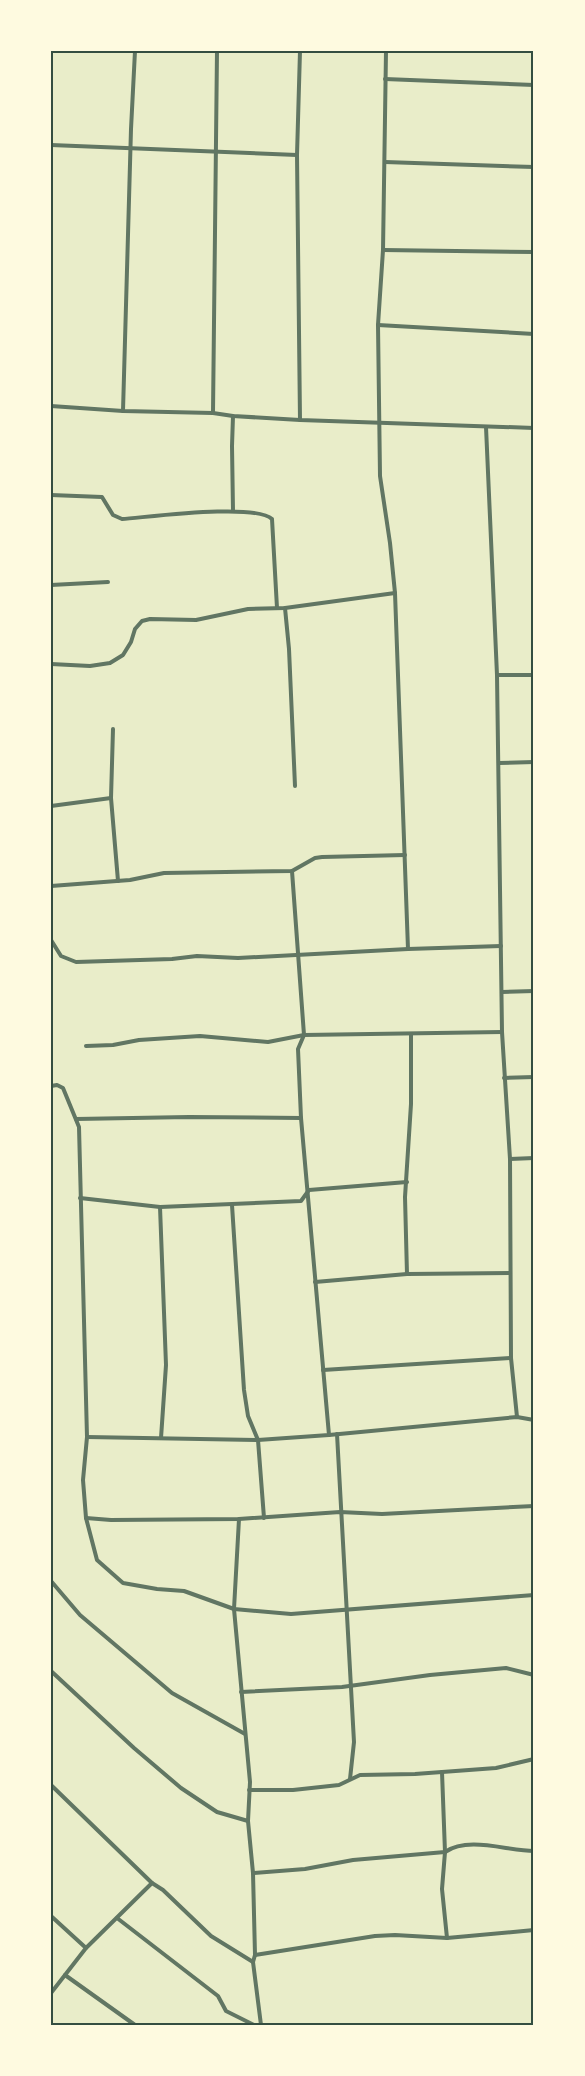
<svg xmlns="http://www.w3.org/2000/svg" width="585" height="2076" font-family="Figtree,sans-serif">
<style>
.lines{fill:none;stroke-linecap:round;stroke-linejoin:round}
.minor{stroke:#617663;stroke-width:4}
.neatline{fill:none;stroke:#344e41;stroke-width:2}
</style>
<rect width="100%" height="100%" fill="#e9edc9"/>
<g class="lines">
<g class="minor">
<polyline points="386,51 383,250 378,325 380,476 390,543 395,593 408,949"/>
<polyline points="385,79 534,85"/>
<polyline points="51,145 297,155"/>
<polyline points="385,162 534,167"/>
<polyline points="383,250 534,252"/>
<polyline points="378,325 534,334"/>
<polyline points="51,406 123,411 213,413 233,416 300,420 534,428"/>
<polyline points="123,411 131,129 135,51"/>
<polyline points="213,413 217,51"/>
<polyline points="300,420 297,155 300,51"/>
<polyline points="486,427 497,675 502,1032 510,1159 511,1358 517,1417"/>
<path d="M51 495 102 497 113 515 122 519C150 517 255 503 272 519L277 608"/>
<polyline points="233,511 232,446 233,416"/>
<polyline points="51,585 108,582"/>
<polyline points="285,608 289,649 295,786"/>
<polyline points="51,664 90,666 110,663 123,655 131,642 135,629 142,621 150,619 196,620 248,609 285,608 395,593"/>
<polyline points="497,675 534,675"/>
<polyline points="113,729 111,798 118,881"/>
<polyline points="499,763 534,762"/>
<polyline points="51,806 111,798"/>
<polyline points="292,871 304,1035 298,1049 301,1118 329,1435"/>
<polyline points="51,886 130,880 164,873 292,871 315,858 322,857 405,855"/>
<polyline points="51,940 61,956 76,962 172,959 197,956 238,958 408,949 501,946"/>
<polyline points="502,992 534,991"/>
<polyline points="86,1046 113,1045 139,1040 200,1036 268,1042 304,1035 502,1032"/>
<polyline points="504,1078 534,1077"/>
<polyline points="51,1086 57,1085 63,1088 79,1127 87,1437 83,1480 86,1518 97,1560 123,1583 157,1589 184,1591 234,1609 291,1614 534,1595"/>
<polyline points="76,1119 189,1117 301,1118"/>
<polyline points="510,1159 534,1158"/>
<polyline points="80,1198 160,1207 301,1201 309,1190 407,1182"/>
<polyline points="232,1205 244,1390 248,1416 258,1440 264,1518"/>
<polyline points="160,1207 166,1365 161,1438"/>
<polyline points="407,1274 405,1197 411,1104 411,1034"/>
<polyline points="315,1282 407,1274 510,1273"/>
<polyline points="323,1370 511,1358"/>
<polyline points="337,1434 354,1742 350,1779"/>
<polyline points="87,1437 258,1440 329,1435 517,1417 534,1420"/>
<polyline points="86,1518 111,1520 239,1519 340,1512 382,1514 534,1506"/>
<polyline points="239,1519 234,1609 250,1782 248,1821 253,1873 255,1955 253,1962 261,2025"/>
<polyline points="51,1581 80,1615 172,1693 245,1734"/>
<polyline points="51,1671 134,1748 181,1788 217,1812 248,1821"/>
<polyline points="241,1692 342,1687 430,1675 506,1668 534,1675"/>
<polyline points="442,1772 445,1852 442,1889 447,1938"/>
<polyline points="51,1785 152,1883"/>
<polyline points="249,1790 293,1790 339,1785 360,1775 415,1774 496,1768 534,1759"/>
<path d="M253 1873 305 1869 353 1860 445 1852C469 1836 507 1851 534 1851"/>
<polyline points="51,1916 86,1948"/>
<polyline points="117,1918 218,1996 226,2011 254,2025"/>
<polyline points="255,1955 375,1936 395,1935 447,1938 534,1930"/>
<polyline points="65,1975 135,2025"/>
<polyline points="51,1993 86,1948 152,1883 163,1890 211,1936 253,1962"/>
</g>
</g>
<rect width="585" height="2076" fill="none" stroke="#fefae0" stroke-width="105"/>
<rect x="52" y="52" width="480" height="1972" class="neatline"/>
</svg>
